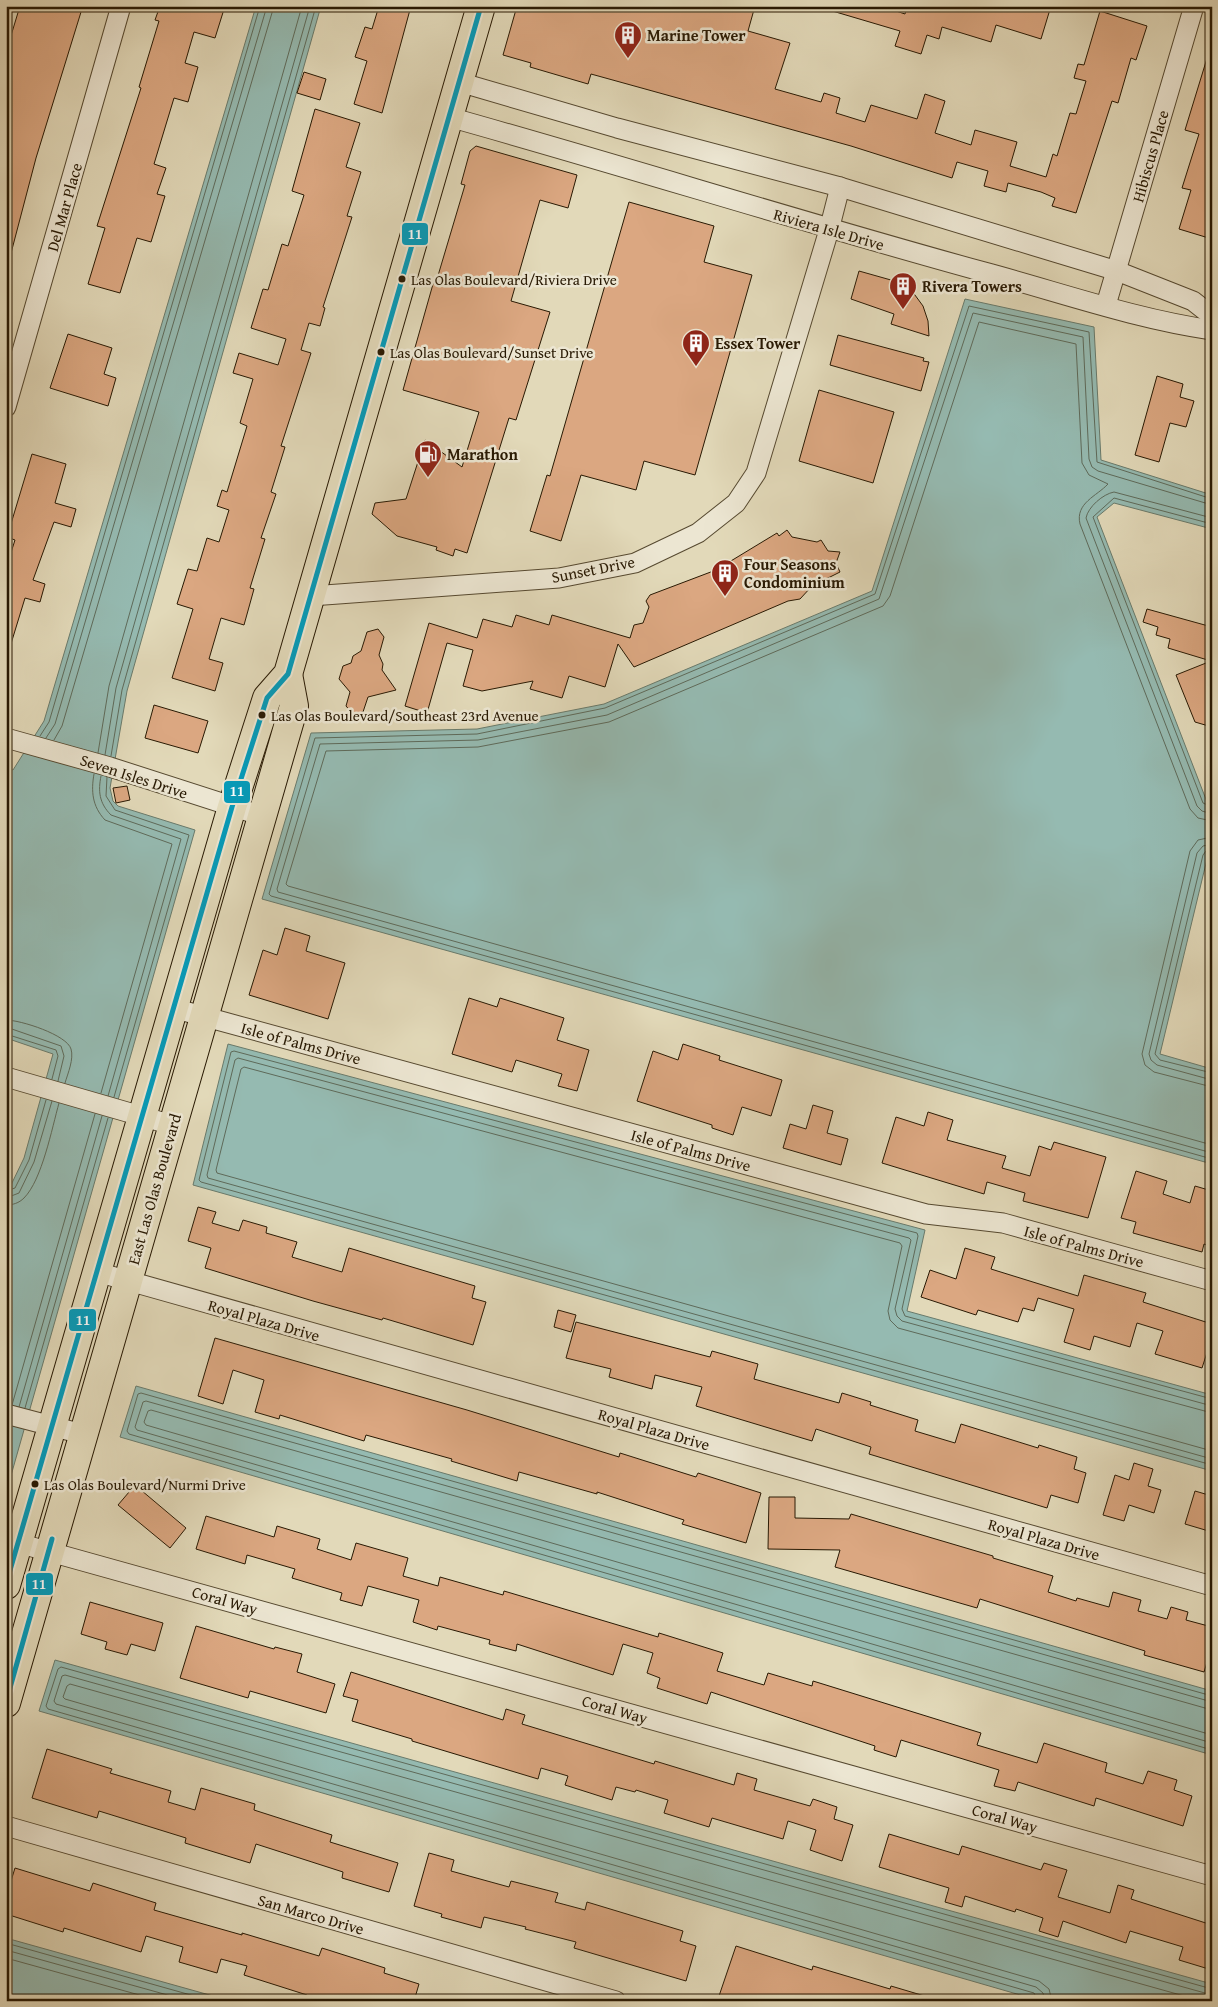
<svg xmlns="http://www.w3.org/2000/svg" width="1218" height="2007" font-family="'Gentium Book Plus',serif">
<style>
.water{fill:#95bab1;stroke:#697a6b}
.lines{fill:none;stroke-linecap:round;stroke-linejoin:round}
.shore{stroke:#5e6a5a;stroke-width:1}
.building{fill:#dba781;stroke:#281903}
.minor-casing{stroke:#564930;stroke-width:21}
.primary-casing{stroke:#281903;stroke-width:30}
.minor{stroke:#ece6d2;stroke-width:19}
.primary{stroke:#e2d9b9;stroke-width:28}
.bus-1-casing{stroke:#ece6d2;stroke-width:9}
.bus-1{stroke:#049bba;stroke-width:5}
.bus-dot{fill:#281903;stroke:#ece6d2;stroke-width:2}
.labels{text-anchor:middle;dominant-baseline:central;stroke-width:5;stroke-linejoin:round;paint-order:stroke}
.bus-label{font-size:15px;fill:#281903;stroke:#ece6d2;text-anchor:start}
.poi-label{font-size:16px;font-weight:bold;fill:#281903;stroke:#ece6d2;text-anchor:start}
.street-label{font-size:16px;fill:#281903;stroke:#ece6d2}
.line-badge{stroke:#ece6d2;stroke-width:2}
.badge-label{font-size:14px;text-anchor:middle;font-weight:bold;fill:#fff}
</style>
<rect width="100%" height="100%" fill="#e2d9b9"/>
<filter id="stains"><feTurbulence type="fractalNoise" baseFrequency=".004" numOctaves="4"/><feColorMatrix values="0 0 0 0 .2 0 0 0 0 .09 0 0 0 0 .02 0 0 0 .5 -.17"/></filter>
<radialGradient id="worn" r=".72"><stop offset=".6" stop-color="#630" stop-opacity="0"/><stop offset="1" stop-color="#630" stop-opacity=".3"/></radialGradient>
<g class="water">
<polygon points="256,6 321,6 127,691 110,788 113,801 118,806 195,830 6,1493 6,1187 11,1185 24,1158 53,1054 6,1038 6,768 13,770 44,721"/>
<polygon points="965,299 1094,327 1101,460 1212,495 1212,529 1114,503 1097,517 1207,802 1212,803 1212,856 1208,855 1160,1054 1212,1069 1212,1164 262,899 311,733 477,729 604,704 872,591"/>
<polygon points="228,1044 925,1230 907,1311 1212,1395 1212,1471 193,1185"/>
<polygon points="136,1386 1212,1691 1212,1755 120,1437"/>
<polygon points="55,1660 1212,1984 1212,2001 1041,2001 39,1711"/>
<polygon points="6,1938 231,2001 6,2001"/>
</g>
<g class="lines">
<g class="shore">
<polyline points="1212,499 1097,462 1089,332 969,306 875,594 605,708 477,734 315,738 269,894 271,896 1212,1159"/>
<polyline points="1212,505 1098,471 1092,467 1089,459 1083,337 973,313 879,599 607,715 478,740 320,744 277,889 278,892 1212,1153"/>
<path d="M1212 518 1114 492C1103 494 1088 507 1086 518L1197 806 1202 811 1212 814"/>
<polyline points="1212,524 1114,498 1093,517 1203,803 1212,807"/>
<polyline points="40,736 49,722 260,6"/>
<polyline points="46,738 55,724 267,6"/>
<polyline points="54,740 62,726 274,6"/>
<polyline points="98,753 109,686 302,6"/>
<polyline points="105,755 116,688 310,6"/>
<polyline points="111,756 122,690 316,6"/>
<path d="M94 774C91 791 92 806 105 820L172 844 101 1093"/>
<path d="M101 776C98 791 99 803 111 815L181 839 108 1096"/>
<polyline points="107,777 106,796 115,810 189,835 114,1097"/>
<path d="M1212 821 1198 818 1190 809 1080 524C1075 503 1097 496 1108 484L1089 475 1082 463 1076 344 979 322 890 596 883 606 609 722 478 747 326 751 286 884 288 886 1212 1145"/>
<polyline points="1212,837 1198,840 1190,851 1142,1054 1145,1065 1154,1072 1212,1087"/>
<polyline points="1212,844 1203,846 1197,853 1149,1054 1151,1060 1157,1065 1212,1080"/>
<polyline points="1212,851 1206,851 1203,855 1155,1054 1160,1060 1212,1073"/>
<path d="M6 1020C21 1020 67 1035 71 1049 74 1059 68 1073 65 1083"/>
<polyline points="6,1027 61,1046 64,1056 58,1081"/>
<polyline points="6,1034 56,1050 58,1056 52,1079"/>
<polyline points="6,1191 15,1188 29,1160 46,1100"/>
<polyline points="6,1198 19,1193 34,1162 52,1101"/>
<path d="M6 1205C13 1205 19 1203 24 1198 42 1180 52 1128 59 1103"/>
<polyline points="1212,1399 905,1316 902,1309 918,1236 917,1233 234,1051 231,1052 199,1180 201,1182 1212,1465"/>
<polyline points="12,1405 95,1114"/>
<polyline points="1212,1406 902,1321 897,1316 895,1309 911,1240 909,1238 238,1058 235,1060 207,1175 208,1178 1212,1459"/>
<polyline points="19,1407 102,1116"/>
<polyline points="25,1408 108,1118"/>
<polyline points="1212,1413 898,1328 890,1320 888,1311 902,1246 900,1243 244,1067 241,1069 216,1170 217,1173 1212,1451"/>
<polyline points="1212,1696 141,1393 138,1394 127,1431 129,1434 1212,1750"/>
<polyline points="1212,1702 146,1401 143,1402 135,1427 137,1430 1212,1743"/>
<polyline points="1212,1710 151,1410 148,1411 144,1422 146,1425 1212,1735"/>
<polyline points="6,1943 212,2001"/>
<polyline points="6,1950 189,2001"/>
<polyline points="6,1958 161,2001"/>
<polyline points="1038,2001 1034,1993 48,1709 46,1706 58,1669 61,1667 1212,1989"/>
<polyline points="1045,2001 1043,1993 1036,1987 56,1704 54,1701 62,1676 65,1675 1212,1995"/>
<polyline points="1052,2001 1049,1989 1039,1981 65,1699 63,1697 67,1686 70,1684 1202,2001"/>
</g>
</g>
<g class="building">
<polygon points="20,6 60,6 81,12 36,158 10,257 6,257 6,52"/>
<polygon points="160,6 225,6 215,38 194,32 185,63 198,67 188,102 174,98 154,164 166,168 157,194 165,196 151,242 137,238 120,293 88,284 105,228 97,226 141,88 139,87 159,21 155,20"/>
<polygon points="379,6 411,6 382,113 354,104 367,61 355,57 365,27 372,29"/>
<polygon points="517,6 755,6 748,31 790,43 775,89 821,102 824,93 840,98 836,113 865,122 871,105 917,119 925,94 945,101 935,133 971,145 975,130 1017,142 1010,166 1046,177 1053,154 1057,156 1070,113 1076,114 1086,81 1074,78 1078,64 1084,65 1100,11 1147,26 1136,60 1131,58 1118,103 1112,101 1076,213 1052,206 1055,198 1041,192 1008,183 1006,192 984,186 988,171 957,162 952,178 851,146 591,74 588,84 530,67 531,63 503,55"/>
<polygon points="830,6 881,6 905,14 907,6 1051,6 1041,39 996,25 991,42 942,27 939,39 927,35 921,54 895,46 900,31 829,10"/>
<polygon points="1208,55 1212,55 1212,239 1179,229 1191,190 1182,188 1199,134 1185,130"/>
<polygon points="304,72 326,79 320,100 297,93"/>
<polygon points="315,109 360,123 346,167 361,172 347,216 352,217 323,307 325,308 320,326 309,323 301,350 311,353 281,446 285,447 271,492 276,494 261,538 265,539 250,588 254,589 244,625 221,618 209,659 223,663 215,691 172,678 193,609 177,604 188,569 197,571 207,538 219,542 229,510 217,506 222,490 227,492 247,426 240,423 253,379 233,373 239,353 278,365 286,339 251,328 263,289 268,290 282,244 288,246 304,195 292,191"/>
<polygon points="476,146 577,175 568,208 540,200 511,301 550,312 516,420 509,418 467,553 455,549 453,556 436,550 437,547 397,536 372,514 375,503 406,499 425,440 462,467 479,412 403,390 435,277 437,279 465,185 461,184 470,151"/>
<polygon points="629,202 714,226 704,262 752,275 695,475 644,461 636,490 581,475 561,541 530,531 547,475 550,476"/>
<polygon points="859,271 898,282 912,291 923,306 928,321 929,336 891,324 894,314 851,299"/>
<polygon points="68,334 112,348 104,374 116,378 108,406 50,388"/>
<polygon points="838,335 924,358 923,361 929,362 921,391 830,365"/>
<polygon points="1157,376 1183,384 1180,397 1194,401 1186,427 1170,423 1159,462 1135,455"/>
<polygon points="819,390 894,412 873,483 799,461"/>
<polygon points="32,454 66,464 55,503 76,509 71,527 54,522 33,580 45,584 40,602 25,598 10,647 6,647 6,568 15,540 7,537"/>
<polygon points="787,530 792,537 817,542 821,540 828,551 840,552 836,563 840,572 812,586 800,599 788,601 634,667 618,644 605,687 569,676 562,698 530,689 533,681 482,691 463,686 473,650 447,643 427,713 405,706 429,623 477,638 483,619 512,627 516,615 549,625 552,615 630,638 634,625 643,623 649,607 646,601 650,595 716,570 777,533 779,536"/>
<polygon points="1147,609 1212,627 1212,727 1195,722 1176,675 1211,661 1168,648 1170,639 1156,635 1158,627 1143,622"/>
<polygon points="378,629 384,637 379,655 383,664 382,670 396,690 368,697 363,712 353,714 346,706 350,692 339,679 343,666 351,663 353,656 361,651 367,632"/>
<polygon points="154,705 208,721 198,753 145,738"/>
<polygon points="127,786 130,800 116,803 113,788"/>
<polygon points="285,928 310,936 306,951 345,963 328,1019 249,995 263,950 277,955"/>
<polygon points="469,998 497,1007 500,998 564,1018 557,1040 589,1050 577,1091 558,1086 562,1074 516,1060 512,1072 452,1054"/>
<polygon points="683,1044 720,1056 719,1060 782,1080 771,1116 742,1107 733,1135 712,1128 712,1125 637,1101 653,1051 678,1060"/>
<polygon points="813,1105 833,1111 827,1133 848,1139 841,1165 783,1148 790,1124 806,1129"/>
<polygon points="928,1112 953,1120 947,1140 1006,1156 1002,1168 1030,1176 1039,1146 1051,1150 1054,1142 1106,1157 1088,1218 1023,1201 1025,1193 987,1182 984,1194 882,1163 896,1117 924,1126"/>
<polygon points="1136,1171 1167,1181 1163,1194 1190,1203 1195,1186 1212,1191 1212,1247 1204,1244 1202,1252 1133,1233 1136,1222 1121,1218"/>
<polygon points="198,1207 216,1212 212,1223 239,1231 243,1220 267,1227 266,1233 297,1242 292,1257 342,1272 349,1248 475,1286 472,1298 486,1302 473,1345 383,1318 382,1320 313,1301 205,1268 211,1248 188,1241"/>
<polygon points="965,1248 995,1257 991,1269 1078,1296 1084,1275 1146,1293 1143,1302 1212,1324 1212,1337 1202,1368 1155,1354 1163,1331 1137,1323 1130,1347 1094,1336 1090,1350 1064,1342 1074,1309 1038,1298 1034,1311 1023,1308 1018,1322 978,1310 976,1315 921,1297 930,1270 956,1279"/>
<polygon points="558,1310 576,1315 571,1332 554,1327"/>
<polygon points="576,1322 710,1357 712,1351 758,1364 754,1379 839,1403 842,1393 871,1402 870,1405 918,1420 915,1431 955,1443 961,1424 1038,1448 1039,1445 1077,1457 1074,1469 1086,1473 1078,1503 1051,1495 1047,1508 869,1454 871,1447 816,1429 812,1441 696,1406 702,1387 655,1375 652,1389 609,1377 611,1369 566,1358"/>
<polygon points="215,1338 467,1410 619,1457 620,1453 696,1477 698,1473 761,1493 746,1543 682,1524 684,1520 597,1492 597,1494 519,1472 517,1481 451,1461 452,1459 366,1435 364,1441 280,1415 279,1419 255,1412 264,1380 233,1370 223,1404 198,1396"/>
<polygon points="1134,1463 1153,1469 1148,1486 1161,1490 1154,1513 1129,1505 1124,1521 1103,1515 1115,1475 1129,1480"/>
<polygon points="135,1485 186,1528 170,1548 118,1505"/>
<polygon points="1195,1491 1212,1496 1212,1532 1185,1524"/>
<polygon points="769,1497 795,1497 795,1518 849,1519 851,1514 993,1556 993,1558 1053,1576 1048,1592 1076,1601 1077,1598 1109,1607 1113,1592 1141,1600 1138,1611 1167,1619 1171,1607 1188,1612 1186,1620 1212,1627 1212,1646 1204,1672 1144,1655 1145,1651 980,1599 977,1608 835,1567 840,1550 768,1549"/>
<polygon points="206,1516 274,1537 277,1526 320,1539 317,1549 351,1560 356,1543 408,1558 403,1576 438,1586 440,1577 503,1595 504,1591 658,1637 659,1633 723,1653 717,1671 764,1685 768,1673 812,1686 813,1681 981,1733 977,1745 1037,1763 1044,1743 1107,1763 1105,1772 1143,1784 1148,1771 1177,1780 1174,1790 1192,1796 1183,1826 1096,1798 1094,1806 1018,1782 1015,1791 994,1786 999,1770 901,1740 896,1757 874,1750 875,1746 711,1692 707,1704 657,1688 660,1678 647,1673 653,1653 623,1644 613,1675 517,1644 516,1651 489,1644 490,1640 438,1626 437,1630 413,1622 419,1600 368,1586 362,1606 340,1600 342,1593 292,1578 295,1569 247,1555 245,1564 196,1549"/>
<polygon points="90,1602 163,1623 155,1651 131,1644 127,1655 105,1649 107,1642 81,1634"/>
<polygon points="196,1626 274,1649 275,1647 302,1654 297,1672 335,1684 326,1713 250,1691 248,1698 180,1678"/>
<polygon points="351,1672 503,1720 506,1709 525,1715 522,1724 654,1764 655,1761 734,1785 737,1773 757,1779 754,1790 810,1806 813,1799 837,1807 834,1819 853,1825 842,1861 810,1850 816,1830 788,1821 783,1839 712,1818 709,1827 664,1813 668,1800 636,1790 635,1792 616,1787 612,1800 565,1785 568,1776 541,1768 538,1779 412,1741 412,1739 352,1721 358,1700 343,1696"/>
<polygon points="47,1749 112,1769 110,1773 171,1791 168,1802 195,1810 201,1788 255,1804 254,1810 332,1835 330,1842 398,1863 389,1892 342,1878 343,1872 256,1844 250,1863 185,1843 186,1838 99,1811 97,1818 32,1798"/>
<polygon points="889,1834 959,1855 962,1846 1041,1870 1044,1863 1067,1870 1058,1897 1110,1913 1118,1885 1134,1890 1131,1899 1212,1925 1212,1970 1179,1960 1183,1947 1130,1931 1126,1943 1063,1921 1058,1937 1039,1931 1043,1918 1016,1909 1015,1912 965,1896 962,1907 945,1902 949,1888 879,1867"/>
<polygon points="429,1853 454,1860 451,1871 509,1887 511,1881 558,1893 555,1902 585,1910 587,1902 683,1931 680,1941 696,1946 686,1981 574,1948 576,1942 525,1929 526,1927 484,1917 481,1928 441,1917 442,1914 414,1906"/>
<polygon points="15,1868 90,1891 93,1883 156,1903 154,1910 242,1935 242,1933 319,1956 322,1948 385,1968 384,1973 419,1984 414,2001 306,2001 307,1995 244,1975 247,1966 221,1959 217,1973 179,1962 183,1947 146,1936 141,1952 64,1928 63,1932 6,1914 6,1897"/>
<polygon points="736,1946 812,1970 813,1966 890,1989 891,1986 928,1997 927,2001 734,2001 719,1996"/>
</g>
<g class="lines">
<g class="minor-casing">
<g id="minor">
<polyline points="459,82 617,128 840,187 1117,271 1193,301 1212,316"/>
<path d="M449 117C628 167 805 223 984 272 1059 292 1135 319 1212 330"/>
<polyline points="1106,305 1194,6"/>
<polyline points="6,407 121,6"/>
<polyline points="311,596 559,578 635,563 698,533 736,503 756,473 829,230 840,187"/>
<polyline points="6,738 110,767 262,816"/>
<polyline points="173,1008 926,1214 1003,1223 1212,1281"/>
<polyline points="6,1077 172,1125"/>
<polyline points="97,1272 1212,1586"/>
<polyline points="6,1414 82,1434"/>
<polyline points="18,1543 1212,1876"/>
<polyline points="6,1826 616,2001"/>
</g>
</g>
<g class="primary-casing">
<g id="primary">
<polyline points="6,1585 232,807 267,698 288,674 481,6"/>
<polyline points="6,1703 294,706 288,674"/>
</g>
</g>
<use href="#minor" class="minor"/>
<use href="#primary" class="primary"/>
<g class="bus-1-casing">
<g id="bus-1">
<polyline points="6,1584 232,807 267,698 288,674 481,6"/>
<polyline points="6,1702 52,1539"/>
</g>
</g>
<use href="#bus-1" class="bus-1"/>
</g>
<defs>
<g id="building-pin" transform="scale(1.4375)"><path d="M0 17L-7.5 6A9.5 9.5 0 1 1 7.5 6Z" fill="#8f2418" stroke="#ece6d2"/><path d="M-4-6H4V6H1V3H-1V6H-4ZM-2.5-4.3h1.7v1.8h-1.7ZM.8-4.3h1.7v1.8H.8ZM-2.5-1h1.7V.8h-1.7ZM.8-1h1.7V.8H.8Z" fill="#fff"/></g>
<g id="fuel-pin" transform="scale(1.4375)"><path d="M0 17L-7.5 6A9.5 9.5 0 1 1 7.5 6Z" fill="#8f2418" stroke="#ece6d2"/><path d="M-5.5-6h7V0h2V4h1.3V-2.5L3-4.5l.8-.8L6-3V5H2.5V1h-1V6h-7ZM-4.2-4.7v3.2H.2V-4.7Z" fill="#fff"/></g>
</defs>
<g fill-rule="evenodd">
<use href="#building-pin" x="628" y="35"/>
<use href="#building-pin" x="903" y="286"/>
<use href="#building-pin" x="696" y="343"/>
<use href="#fuel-pin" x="428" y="454"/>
<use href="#building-pin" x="725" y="573"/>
</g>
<g class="bus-dot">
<circle cx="402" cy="279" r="4.5"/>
<circle cx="381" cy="352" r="4.5"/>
<circle cx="262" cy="715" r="4.5"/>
<circle cx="35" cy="1484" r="4.5"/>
</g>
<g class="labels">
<g class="bus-label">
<text x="411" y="279">Las Olas Boulevard/Riviera Drive</text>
<text x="390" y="352">Las Olas Boulevard/Sunset Drive</text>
<text x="271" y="715">Las Olas Boulevard/Southeast 23rd Avenue</text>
<text x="44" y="1484">Las Olas Boulevard/Nurmi Drive</text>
</g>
<g class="poi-label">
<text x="647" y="35">Marine Tower</text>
<text x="922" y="286">Rivera Towers</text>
<text x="715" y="343">Essex Tower</text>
<text x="447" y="454">Marathon</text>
<text x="744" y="564">Four Seasons<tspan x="744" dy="18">Condominium</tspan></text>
</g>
<g class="street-label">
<text transform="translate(1150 156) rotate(-74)">Hibiscus Place</text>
<text transform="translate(64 207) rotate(-74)">Del Mar Place</text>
<text transform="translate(829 229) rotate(16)">Riviera Isle Drive</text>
<text transform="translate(593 569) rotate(-11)">Sunset Drive</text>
<text transform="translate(134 776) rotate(18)">Seven Isles Drive</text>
<text transform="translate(301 1043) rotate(15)">Isle of Palms Drive</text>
<text transform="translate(691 1150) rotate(15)">Isle of Palms Drive</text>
<text transform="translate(154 1189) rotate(-74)">East Las Olas Boulevard</text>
<text transform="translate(1084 1246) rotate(15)">Isle of Palms Drive</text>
<text transform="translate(264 1320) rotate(16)">Royal Plaza Drive</text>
<text transform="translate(654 1429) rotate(16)">Royal Plaza Drive</text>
<text transform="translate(1044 1539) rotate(16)">Royal Plaza Drive</text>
<text transform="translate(225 1600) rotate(16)">Coral Way</text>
<text transform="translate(615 1709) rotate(16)">Coral Way</text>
<text transform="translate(1005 1818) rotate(16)">Coral Way</text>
<text transform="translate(311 1914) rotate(16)">San Marco Drive</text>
</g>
</g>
<g class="line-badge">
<rect x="401" y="222" width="28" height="24" rx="5" fill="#049bba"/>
<rect x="223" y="780" width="28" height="24" rx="5" fill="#049bba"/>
<rect x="68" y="1308" width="29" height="24" rx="5" fill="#049bba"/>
<rect x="25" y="1572" width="29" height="24" rx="5" fill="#049bba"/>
</g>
<g class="badge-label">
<text x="415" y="239">11</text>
<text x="237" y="796">11</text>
<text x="83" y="1325">11</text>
<text x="39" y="1589">11</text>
</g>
<rect width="1218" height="2007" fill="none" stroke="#e2d9b9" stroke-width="25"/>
<rect x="8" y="8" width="1203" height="1992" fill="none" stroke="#281903" stroke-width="2.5"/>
<rect x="12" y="12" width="1193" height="1982" fill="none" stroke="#281903"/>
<rect width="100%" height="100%" filter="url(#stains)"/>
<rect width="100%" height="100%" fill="url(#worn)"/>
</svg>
